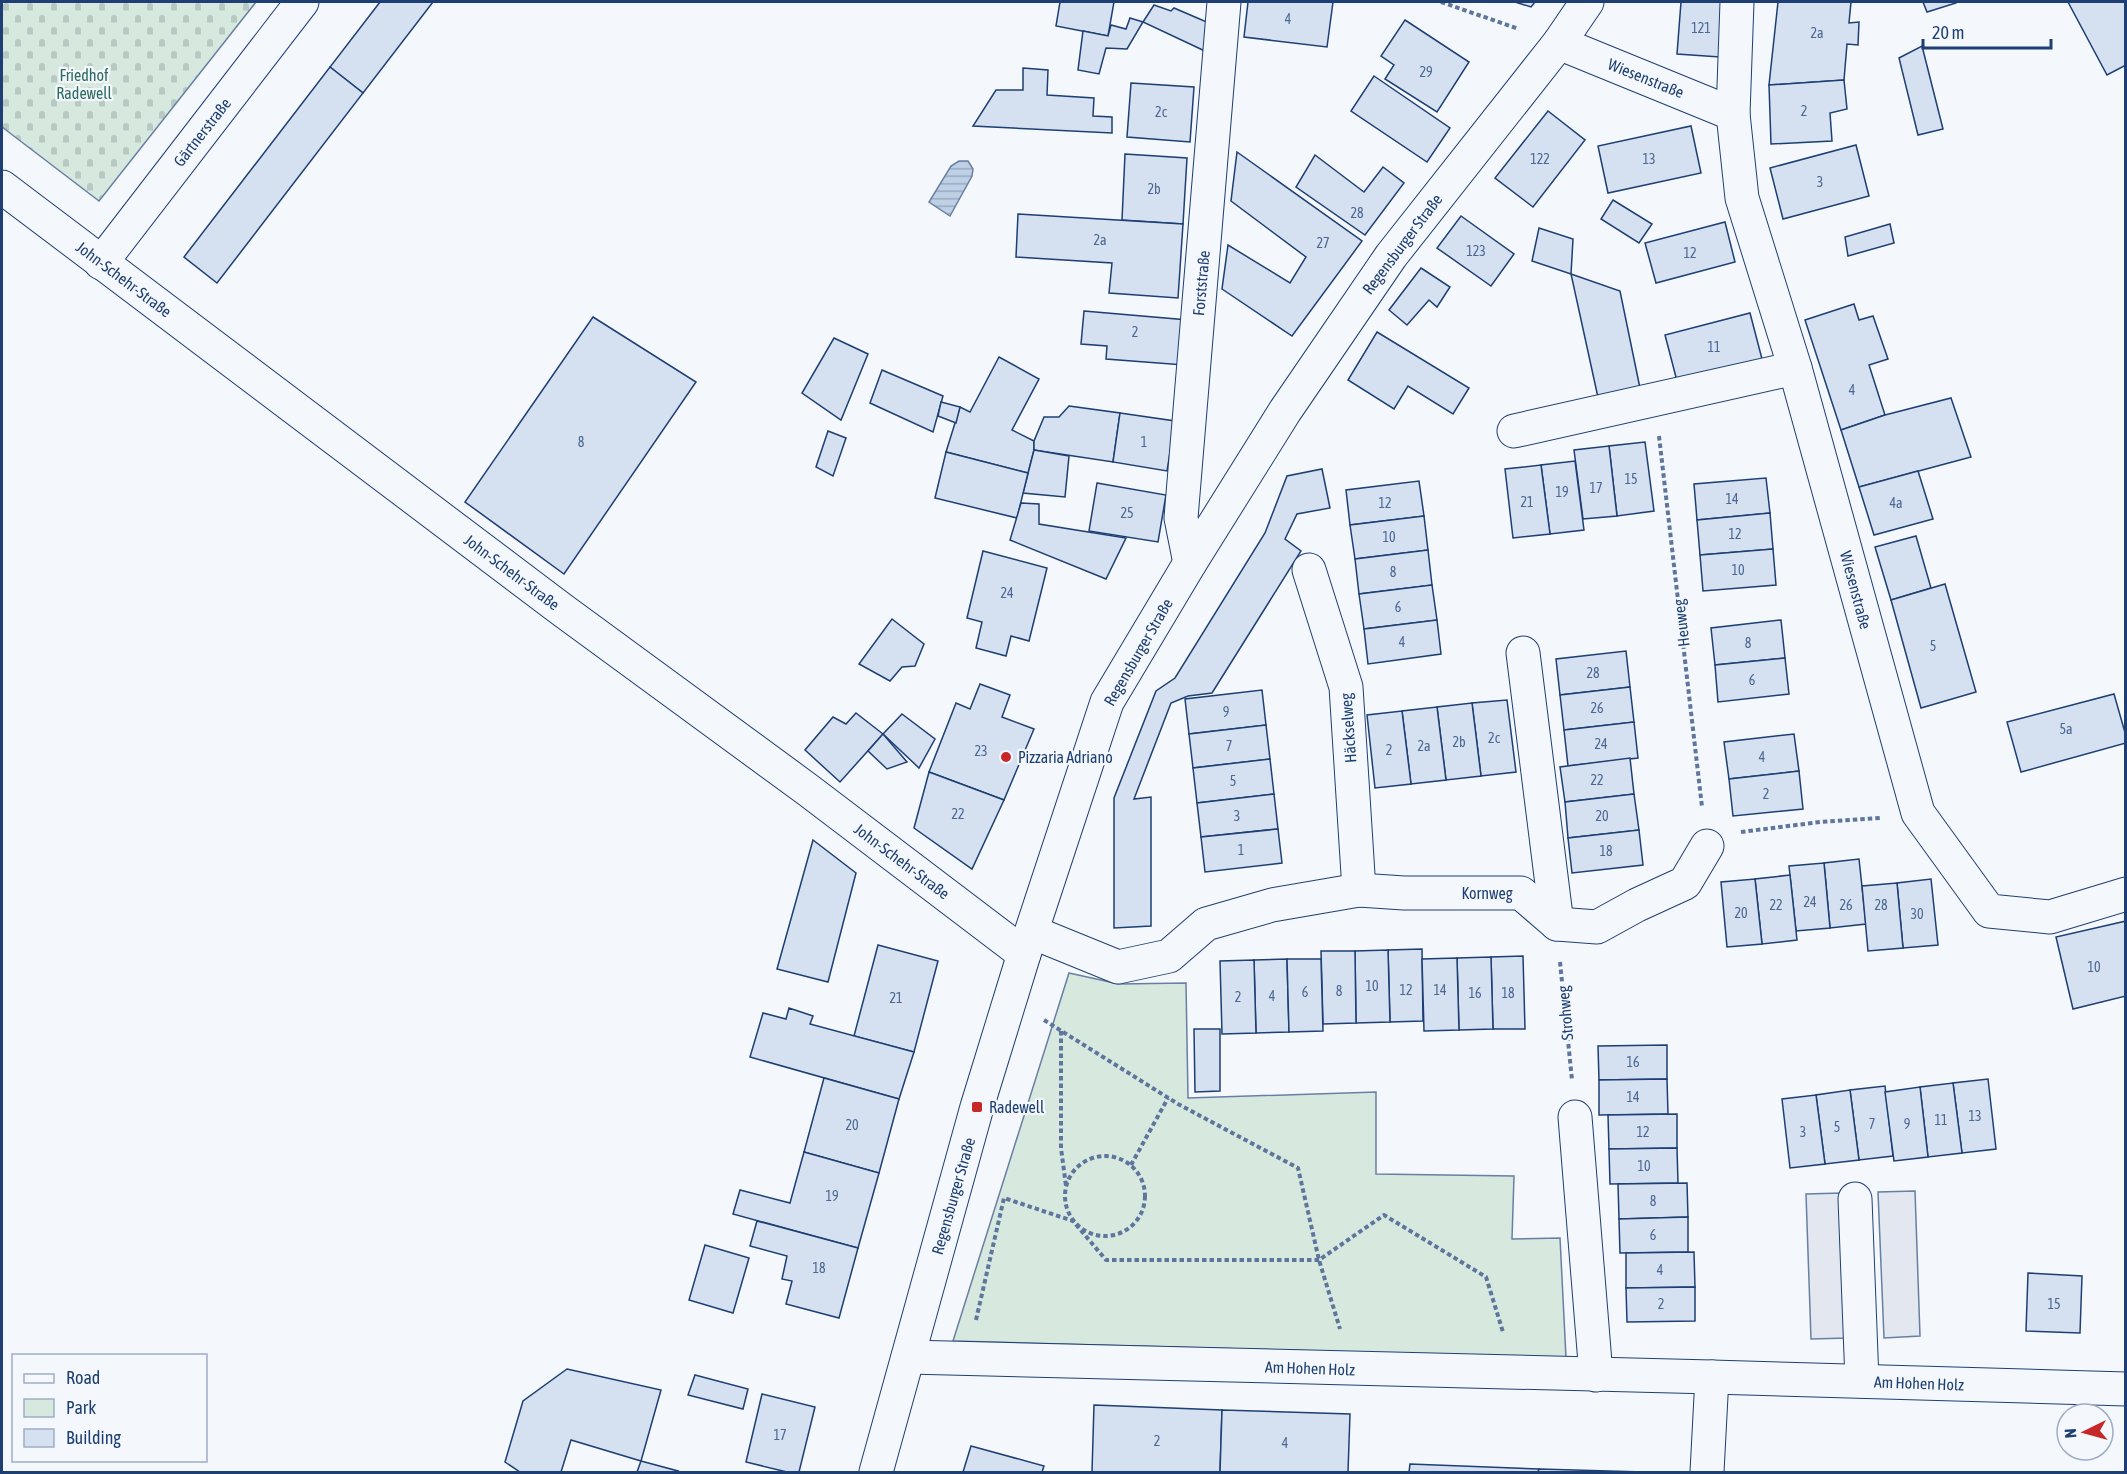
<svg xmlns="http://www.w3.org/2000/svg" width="2127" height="1474" font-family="'Asap Condensed',sans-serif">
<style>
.cemetery{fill:url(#cemetery-stones);stroke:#687fa3;stroke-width:1.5}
.green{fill:#d7e8df;stroke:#687fa3;stroke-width:1.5}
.parking{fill:#e3e8f0;stroke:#687fa3;stroke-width:1.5}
.water{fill:url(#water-rules);stroke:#687fa3;stroke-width:1.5}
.building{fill:#d5e0f0;stroke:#1d3f73;stroke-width:1.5}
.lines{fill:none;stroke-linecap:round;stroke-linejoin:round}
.minor-casing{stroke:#1d3f73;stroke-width:35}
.major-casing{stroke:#1d3f73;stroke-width:35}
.path{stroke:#5e769c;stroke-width:4;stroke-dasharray:4.5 3;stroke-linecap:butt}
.minor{stroke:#f4f7fb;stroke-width:33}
.major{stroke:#f4f7fb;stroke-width:33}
.poi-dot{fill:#c62828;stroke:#f4f7fb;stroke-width:2}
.labels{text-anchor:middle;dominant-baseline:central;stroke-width:4.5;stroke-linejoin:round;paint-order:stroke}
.number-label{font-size:14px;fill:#4b6792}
.park-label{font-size:16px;fill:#2c6c60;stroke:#f4f7fb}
.street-label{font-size:16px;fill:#1d3f73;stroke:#f4f7fb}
.poi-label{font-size:16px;fill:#1d3f73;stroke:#f4f7fb;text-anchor:start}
</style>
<defs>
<pattern id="cemetery-stones" width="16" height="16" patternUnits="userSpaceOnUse" patternTransform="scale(1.5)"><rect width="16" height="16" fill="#d7e8df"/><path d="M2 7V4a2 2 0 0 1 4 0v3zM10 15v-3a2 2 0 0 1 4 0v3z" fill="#b8c8c3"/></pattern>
<pattern id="water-rules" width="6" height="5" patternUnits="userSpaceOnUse" patternTransform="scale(1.5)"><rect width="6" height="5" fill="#bed0e5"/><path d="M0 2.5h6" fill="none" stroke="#9aaabe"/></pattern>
</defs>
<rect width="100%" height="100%" fill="#f4f7fb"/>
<polygon class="cemetery" points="2,2 256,2 99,201 2,127"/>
<polygon class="green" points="1069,973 1119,984 1186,983 1188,1098 1376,1092 1376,1174 1514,1176 1512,1239 1560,1238 1566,1358 953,1341"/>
<g class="parking">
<polygon points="1915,1191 1920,1336 1884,1338 1878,1192"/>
<polygon points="1842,1193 1847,1338 1811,1339 1806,1194"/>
</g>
<polygon class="water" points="959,161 968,161 973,169 972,176 950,216 929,202 951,166"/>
<g class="building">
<polygon points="380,2 433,2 363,93 330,67"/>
<polygon points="1060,2 1114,2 1108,36 1056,26"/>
<polygon points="1248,2 1333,2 1327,47 1244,37"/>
<polygon points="1515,2 1535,2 1531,7"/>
<polygon points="1681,2 1724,2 1720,57 1677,54"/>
<polygon points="1778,2 1851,2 1849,23 1859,22 1858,45 1847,44 1844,80 1769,85"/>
<polygon points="1923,2 1956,2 1956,3 1927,12"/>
<polygon points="2068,2 2126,2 2126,65 2107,75"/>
<polygon points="1154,5 1171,11 1174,8 1209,23 1207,52 1143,22"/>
<polygon points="1130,18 1143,22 1127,49 1106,48 1099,74 1078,70 1083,31 1108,36 1111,25 1126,29"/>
<polygon points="1405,20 1469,62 1437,112 1385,79 1394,65 1381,56"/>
<polygon points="1922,46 1943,129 1918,135 1899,58"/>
<polygon points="330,67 363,93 217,283 184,257"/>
<polygon points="1023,68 1048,70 1047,95 1094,98 1093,116 1112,117 1112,133 973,126 996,90 1023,90"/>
<polygon points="1374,76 1450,128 1427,162 1351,111"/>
<polygon points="1844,80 1847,109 1830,113 1832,141 1771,144 1769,85"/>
<polygon points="1131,83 1194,87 1190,142 1127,137"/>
<polygon points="1548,111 1585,140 1533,207 1495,178"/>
<polygon points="1691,126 1701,173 1608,193 1598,146"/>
<polygon points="1856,145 1869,196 1783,219 1770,168"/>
<polygon points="1237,152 1362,241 1292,336 1222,289 1228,245 1290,283 1306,257 1231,201"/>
<polygon points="1125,154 1187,158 1183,224 1122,220"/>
<polygon points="1315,155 1364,192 1383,167 1404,183 1365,235 1296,187"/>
<polygon points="1613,200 1652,224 1639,243 1601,219"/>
<polygon points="1018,214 1183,224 1178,298 1109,293 1112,263 1016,257"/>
<polygon points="1461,216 1514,254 1491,286 1437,248"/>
<polygon points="1725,222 1735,262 1656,283 1645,243"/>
<polygon points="1890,224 1894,243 1848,256 1845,237"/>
<polygon points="1539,228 1573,239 1571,274 1532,261"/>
<polygon points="1421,268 1450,287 1437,307 1429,300 1407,325 1389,310"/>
<polygon points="1571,274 1620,291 1641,393 1599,402"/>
<polygon points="1854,304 1859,320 1873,316 1888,359 1869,365 1885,415 1841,430 1805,320"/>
<polygon points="1084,311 1188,320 1184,365 1106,359 1107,346 1081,344"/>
<polygon points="1750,313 1762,359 1677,381 1665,335"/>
<polygon points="593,317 696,382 564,574 465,502"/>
<polygon points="1377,332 1469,388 1453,414 1408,386 1394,409 1348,380"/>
<polygon points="834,338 868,354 841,420 802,393"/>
<polygon points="999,357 1039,379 1012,430 1034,441 1034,450 1028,473 946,452 960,407 970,412"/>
<polygon points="882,370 943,396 933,432 870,403"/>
<polygon points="1951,398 1971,457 1859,487 1841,430 1885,415"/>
<polygon points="941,402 960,407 956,423 938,416"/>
<polygon points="1069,406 1120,413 1113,462 1034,450 1034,441 1044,417 1059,417"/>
<polygon points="1120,413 1175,421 1167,471 1113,462"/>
<polygon points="828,431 846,438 833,476 816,467"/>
<polygon points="1645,442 1654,511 1617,516 1609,446"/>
<polygon points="1609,446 1617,516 1583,519 1574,450"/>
<polygon points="1034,450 1069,456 1065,497 1023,493"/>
<polygon points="946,452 1028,473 1017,518 935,498"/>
<polygon points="1575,461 1584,530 1550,534 1541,465"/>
<polygon points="1541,465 1550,534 1513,538 1505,469"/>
<polygon points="1322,469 1330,508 1297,514 1285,539 1301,551 1212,693 1188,696 1171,703 1134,799 1151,797 1151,926 1114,928 1114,798 1156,691 1175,678 1265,533 1287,476"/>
<polygon points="1918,471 1933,519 1874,535 1859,487"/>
<polygon points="1766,478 1770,513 1697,520 1694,484"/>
<polygon points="1419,481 1424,516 1350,525 1346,490"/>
<polygon points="1097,483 1166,495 1158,542 1089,531"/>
<polygon points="1021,503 1039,504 1039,524 1126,538 1106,579 1010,540"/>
<polygon points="1770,513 1773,549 1700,555 1697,520"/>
<polygon points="1424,516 1428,550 1355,559 1350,525"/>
<polygon points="1916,536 1931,588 1891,600 1875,547"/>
<polygon points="1773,549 1776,585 1703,591 1700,555"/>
<polygon points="1428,550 1432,585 1359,594 1355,559"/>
<polygon points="983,551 1047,568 1029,641 1011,636 1006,656 976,648 982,622 967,618"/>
<polygon points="1945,584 1976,692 1921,708 1891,600"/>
<polygon points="1432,585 1437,620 1364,629 1359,594"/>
<polygon points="892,619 924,644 915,666 902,667 890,681 859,664"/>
<polygon points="1437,620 1441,654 1368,664 1364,629"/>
<polygon points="1781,620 1785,658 1715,665 1711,628"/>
<polygon points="1626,651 1630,687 1560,695 1556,659"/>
<polygon points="1785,658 1789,694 1718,702 1715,665"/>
<polygon points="980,684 1010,695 1002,717 1034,729 1004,800 929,772 956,703 970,709"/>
<polygon points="1630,687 1634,722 1564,730 1560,695"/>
<polygon points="1262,690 1266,725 1189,734 1185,699"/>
<polygon points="2114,694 2126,736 2126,743 2021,772 2007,722"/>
<polygon points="1507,700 1516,772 1481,776 1472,703"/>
<polygon points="1472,703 1481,776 1446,780 1437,707"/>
<polygon points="1437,707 1446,780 1411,784 1402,711"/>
<polygon points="1402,711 1411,784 1375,788 1367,715"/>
<polygon points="856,713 883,734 840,782 805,750 833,717 846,724"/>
<polygon points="902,714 935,739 919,768 883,734"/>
<polygon points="1634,722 1638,758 1568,766 1564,730"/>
<polygon points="1266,725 1270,759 1193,768 1189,734"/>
<polygon points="883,734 907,762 887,769 868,751"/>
<polygon points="1794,734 1799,771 1729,779 1724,742"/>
<polygon points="1630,758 1634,794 1565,802 1560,767"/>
<polygon points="1270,759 1274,794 1197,803 1193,768"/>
<polygon points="1799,771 1803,809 1733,816 1729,779"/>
<polygon points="929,772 1004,800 972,869 914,828"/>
<polygon points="1274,794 1278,829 1201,837 1197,803"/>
<polygon points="1634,794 1639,830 1568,838 1565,802"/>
<polygon points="1278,829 1282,863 1205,872 1201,837"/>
<polygon points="1639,830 1643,865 1572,873 1568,838"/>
<polygon points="813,840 856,873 828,982 777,969"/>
<polygon points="1859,859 1866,924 1830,928 1824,863"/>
<polygon points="1824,863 1830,928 1796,931 1789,866"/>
<polygon points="1790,875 1797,940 1762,944 1755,879"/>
<polygon points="1755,879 1762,944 1727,947 1721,882"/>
<polygon points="1931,879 1938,945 1903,948 1897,883"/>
<polygon points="1897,883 1903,948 1868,951 1862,886"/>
<polygon points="2126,921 2126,996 2073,1009 2056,937"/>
<polygon points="878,945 938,961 914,1052 854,1036"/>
<polygon points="1422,949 1423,1021 1390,1022 1388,950"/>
<polygon points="1388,950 1390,1022 1356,1023 1355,951"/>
<polygon points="1321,951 1355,951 1356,1023 1323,1024"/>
<polygon points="1523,956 1525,1029 1493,1029 1491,957"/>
<polygon points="1491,957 1493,1029 1459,1030 1457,958"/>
<polygon points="1457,958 1459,1030 1424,1031 1422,959"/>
<polygon points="1287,959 1289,1032 1256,1033 1254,960"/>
<polygon points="1287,959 1321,959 1323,1031 1289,1032"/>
<polygon points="1254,960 1256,1033 1222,1034 1220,961"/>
<polygon points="789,1008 813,1016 810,1024 914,1052 899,1099 750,1057 763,1013 786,1019"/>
<polygon points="1194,1029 1220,1029 1220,1091 1195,1092"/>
<polygon points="1667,1045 1667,1079 1599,1080 1598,1046"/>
<polygon points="824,1078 899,1099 879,1173 804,1152"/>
<polygon points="1667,1079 1668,1114 1599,1115 1599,1080"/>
<polygon points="1988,1079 1996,1149 1962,1153 1953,1083"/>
<polygon points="1953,1083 1962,1153 1928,1157 1920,1087"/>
<polygon points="1885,1086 1893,1156 1859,1160 1850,1090"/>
<polygon points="1920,1087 1928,1157 1894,1161 1885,1092"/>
<polygon points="1850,1090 1859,1160 1825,1164 1816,1095"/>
<polygon points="1816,1095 1825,1164 1790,1168 1782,1099"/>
<polygon points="1677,1114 1677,1148 1609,1149 1608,1115"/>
<polygon points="1677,1148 1678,1183 1610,1184 1609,1149"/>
<polygon points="804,1152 879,1173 858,1248 733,1214 740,1190 790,1203"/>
<polygon points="1687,1183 1688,1217 1619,1219 1618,1184"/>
<polygon points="1688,1217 1688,1252 1620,1253 1619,1219"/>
<polygon points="757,1221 858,1248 839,1318 786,1304 792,1281 782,1279 787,1256 750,1246"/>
<polygon points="705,1245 749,1258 733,1313 689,1300"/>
<polygon points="1694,1252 1695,1287 1626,1288 1626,1253"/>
<polygon points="2028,1273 2082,1276 2080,1333 2026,1331"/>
<polygon points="1695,1287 1695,1321 1627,1322 1626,1288"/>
<polygon points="567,1369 661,1390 641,1461 571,1440 561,1472 520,1472 505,1462 523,1401"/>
<polygon points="695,1375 748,1389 743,1409 688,1395"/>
<polygon points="762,1394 815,1407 799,1472 787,1472 746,1462"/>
<polygon points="1094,1405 1222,1410 1220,1472 1092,1472"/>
<polygon points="1222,1410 1350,1414 1348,1472 1220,1472"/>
<polygon points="971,1446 1044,1466 1042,1472 963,1472"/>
<polygon points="641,1461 678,1471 677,1472 637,1472"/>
<polygon points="1410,1464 1539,1469 1538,1472 1409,1472"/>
<polygon points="1539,1469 1644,1472 1538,1472"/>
</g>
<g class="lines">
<g class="minor-casing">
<g id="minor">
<polyline points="1737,2 1733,114 1742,198 1795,368 1918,813 1989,911 2050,917 2126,894"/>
<polyline points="1559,43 1733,114"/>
<polyline points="2,187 561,609 808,790 1024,954"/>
<polyline points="101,263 302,2"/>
<polyline points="1514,431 1795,368"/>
<polyline points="1190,563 1181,518 1224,2"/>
<polyline points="1309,570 1346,687 1359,890"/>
<polyline points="1523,653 1557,924"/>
<polyline points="1032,932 1118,967 1169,956 1206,924 1272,905 1359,890 1404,893 1521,893 1557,924 1597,927 1637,905 1685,883 1707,846"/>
<polyline points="1575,1117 1596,1375"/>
<polyline points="1855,1199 1862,1381"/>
<polyline points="908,1357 1712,1377 2126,1389"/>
<polyline points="1707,1472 1712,1377"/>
</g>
</g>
<g class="major-casing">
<polyline id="major" points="876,1472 977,1107 1024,954 1107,702 1190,563 1285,411 1391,256 1559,43 1587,2"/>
</g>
<g class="path">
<polyline points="1441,2 1519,29"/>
<polyline points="1659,436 1702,807"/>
<polyline points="1741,832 1820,822 1880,818"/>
<polyline points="1560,962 1572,1080"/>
<polyline points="1044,1020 1178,1104 1298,1168 1319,1260 1340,1329"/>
<polyline points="1061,1031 1061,1148 1066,1186"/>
<circle cx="1105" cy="1196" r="40"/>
<polyline points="1131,1165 1168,1098"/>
<polyline points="976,1320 1004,1198 1073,1221 1106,1260 1319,1260 1384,1215 1486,1277 1503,1332"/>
</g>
<use href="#minor" class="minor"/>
<use href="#major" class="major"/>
</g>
<g class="poi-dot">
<circle cx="1006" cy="757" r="6"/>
<rect x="971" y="1101" width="12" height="12" rx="3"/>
</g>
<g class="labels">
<g class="number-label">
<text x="1288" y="19">4</text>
<text x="1701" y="28">121</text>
<text x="1817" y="33">2a</text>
<text x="1426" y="72">29</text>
<text x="1804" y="111">2</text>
<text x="1161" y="112">2c</text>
<text x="1540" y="159">122</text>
<text x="1649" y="159">13</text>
<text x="1820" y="182">3</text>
<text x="1154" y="189">2b</text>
<text x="1357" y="213">28</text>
<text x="1100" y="240">2a</text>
<text x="1323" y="243">27</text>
<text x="1476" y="251">123</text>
<text x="1690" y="253">12</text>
<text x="1135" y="332">2</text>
<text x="1714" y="347">11</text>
<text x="1852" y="390">4</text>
<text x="581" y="442">8</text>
<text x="1144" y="442">1</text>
<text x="1631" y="479">15</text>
<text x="1596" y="488">17</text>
<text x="1562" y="492">19</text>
<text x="1732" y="499">14</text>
<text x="1527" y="502">21</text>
<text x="1385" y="503">12</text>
<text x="1896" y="503">4a</text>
<text x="1127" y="513">25</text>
<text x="1735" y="534">12</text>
<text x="1389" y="537">10</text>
<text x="1738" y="570">10</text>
<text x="1393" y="572">8</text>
<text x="1007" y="593">24</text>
<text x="1398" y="607">6</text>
<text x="1402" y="642">4</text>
<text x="1748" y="643">8</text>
<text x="1933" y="646">5</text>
<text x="1593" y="673">28</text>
<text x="1752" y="680">6</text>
<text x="1597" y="708">26</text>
<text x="1226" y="712">9</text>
<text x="2066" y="729">5a</text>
<text x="1494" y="738">2c</text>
<text x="1459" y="742">2b</text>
<text x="1601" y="744">24</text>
<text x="1229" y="746">7</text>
<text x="1424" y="746">2a</text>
<text x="1389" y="750">2</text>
<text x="981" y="751">23</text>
<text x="1762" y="757">4</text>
<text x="1597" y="780">22</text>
<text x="1233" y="781">5</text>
<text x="1766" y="794">2</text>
<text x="958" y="814">22</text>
<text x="1237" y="816">3</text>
<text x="1602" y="816">20</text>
<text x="1241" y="850">1</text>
<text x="1606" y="851">18</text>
<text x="1810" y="902">24</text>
<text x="1776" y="905">22</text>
<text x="1846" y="905">26</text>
<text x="1881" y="905">28</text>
<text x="1741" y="913">20</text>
<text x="1917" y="914">30</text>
<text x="2094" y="967">10</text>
<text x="1372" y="986">10</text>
<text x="1406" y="990">12</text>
<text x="1440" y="990">14</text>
<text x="1339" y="991">8</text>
<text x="1305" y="992">6</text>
<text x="1475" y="993">16</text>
<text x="1508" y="993">18</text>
<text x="1272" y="996">4</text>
<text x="1238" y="997">2</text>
<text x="896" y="998">21</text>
<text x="1633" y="1062">16</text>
<text x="1633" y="1097">14</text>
<text x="1975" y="1116">13</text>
<text x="1941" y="1120">11</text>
<text x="1872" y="1124">7</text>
<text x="1907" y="1124">9</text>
<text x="852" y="1125">20</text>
<text x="1837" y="1127">5</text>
<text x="1643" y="1132">12</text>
<text x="1803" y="1132">3</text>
<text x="1644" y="1166">10</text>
<text x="832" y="1196">19</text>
<text x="1653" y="1201">8</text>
<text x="1653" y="1235">6</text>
<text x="819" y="1268">18</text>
<text x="1660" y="1270">4</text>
<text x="1661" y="1304">2</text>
<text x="2054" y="1304">15</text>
<text x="780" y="1435">17</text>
<text x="1157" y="1441">2</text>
<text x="1285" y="1443">4</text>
</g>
<g class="park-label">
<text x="84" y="75">Friedhof<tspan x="84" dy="18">Radewell</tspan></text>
</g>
<g class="street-label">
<text transform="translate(1646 78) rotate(22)">Wiesenstraße</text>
<text transform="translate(202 132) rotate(-52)">Gärtnerstraße</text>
<text transform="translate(1402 244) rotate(-53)">Regensburger Straße</text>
<text transform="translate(124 279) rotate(37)">John-Schehr-Straße</text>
<text transform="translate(1201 283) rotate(-85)">Forststraße</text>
<text transform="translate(512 572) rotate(37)">John-Schehr-Straße</text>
<text transform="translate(1856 590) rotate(75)">Wiesenstraße</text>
<text transform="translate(1681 623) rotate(-97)">Heuweg</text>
<text transform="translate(1138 652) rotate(-60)">Regensburger Straße</text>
<text transform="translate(1348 728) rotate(-94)">Häckselweg</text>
<text transform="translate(902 861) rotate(37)">John-Schehr-Straße</text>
<text x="1487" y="893">Kornweg</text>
<text transform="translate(1565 1013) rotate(-95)">Strohweg</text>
<text transform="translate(953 1196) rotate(-74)">Regensburger Straße</text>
<text transform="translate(1310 1368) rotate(2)">Am Hohen Holz</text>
<text transform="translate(1919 1383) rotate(2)">Am Hohen Holz</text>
</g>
<g class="poi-label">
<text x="1018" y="757">Pizzaria Adriano</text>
<text x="989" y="1107">Radewell</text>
</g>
</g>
<rect width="2127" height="1474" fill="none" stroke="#1d3f73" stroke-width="6"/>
<rect x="12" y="1354" width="195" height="108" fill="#f4f7fb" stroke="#9eadc5" stroke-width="1.5"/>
<rect x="24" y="1374" width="30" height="9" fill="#f4f7fb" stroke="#9eadc5" stroke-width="1.5"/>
<text x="66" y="1384" font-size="18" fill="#1d3f73">Road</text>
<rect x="24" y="1399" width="30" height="18" fill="#d7e8df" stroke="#9eadc5" stroke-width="1.5"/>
<text x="66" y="1414" font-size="18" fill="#1d3f73">Park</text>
<rect x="24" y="1429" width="30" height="18" fill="#d5e0f0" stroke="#9eadc5" stroke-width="1.5"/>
<text x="66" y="1444" font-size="18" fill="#1d3f73">Building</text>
<g transform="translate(2085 1432) rotate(265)"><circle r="28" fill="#f4f7fb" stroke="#9eadc5" stroke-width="1.5"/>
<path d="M0-4.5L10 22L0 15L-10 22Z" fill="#c62828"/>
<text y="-9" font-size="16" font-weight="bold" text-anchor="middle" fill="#1d3f73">N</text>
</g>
<path d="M1923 39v9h128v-9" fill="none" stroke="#1d3f73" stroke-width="3"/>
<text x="1932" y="39" font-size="18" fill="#1d3f73" stroke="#f4f7fb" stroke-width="4.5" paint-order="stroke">20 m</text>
</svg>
